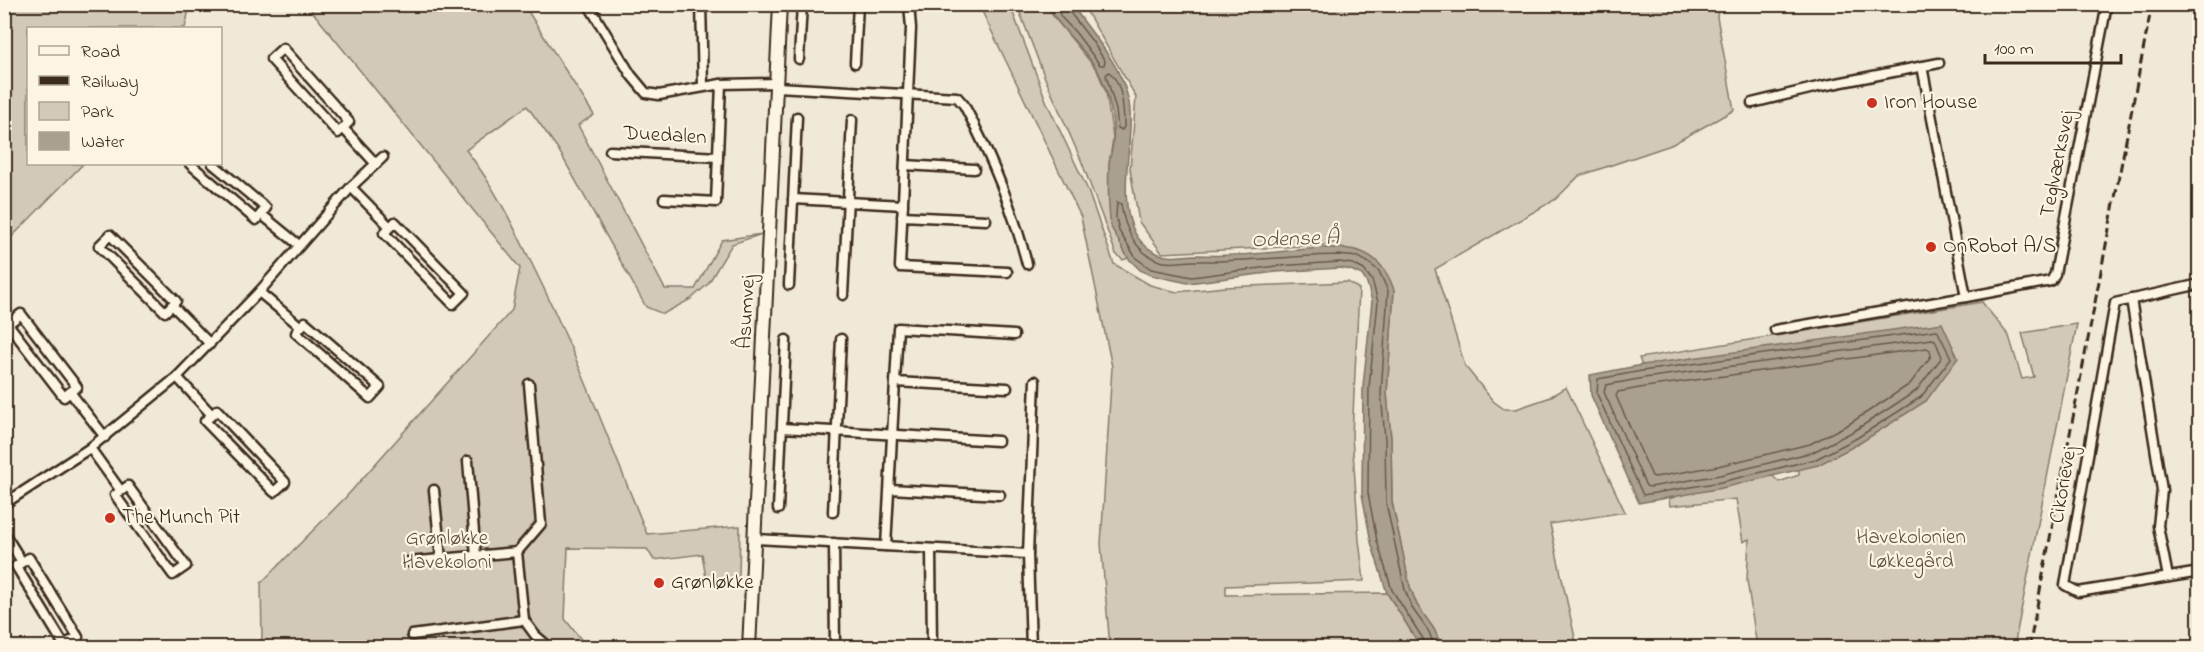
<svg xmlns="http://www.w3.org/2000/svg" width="2204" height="652" font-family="'Indie Flower',sans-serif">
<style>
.green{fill:#d2c9ba;stroke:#867a6c;stroke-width:1.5}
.water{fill:#aaa091;stroke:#7e7163;stroke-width:1.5}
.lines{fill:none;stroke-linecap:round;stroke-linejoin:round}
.shore{stroke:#67594c;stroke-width:1.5}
.street-casing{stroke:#3b2a1e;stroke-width:13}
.secondary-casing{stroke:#3b2a1e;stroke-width:16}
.street{stroke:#fcf5e5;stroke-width:8}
.secondary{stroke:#fcf5e5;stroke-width:12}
.rail{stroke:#3b2a1e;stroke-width:3;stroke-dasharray:9 4.5;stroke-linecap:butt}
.poi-dot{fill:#c8321e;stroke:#fcf5e5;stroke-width:2}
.labels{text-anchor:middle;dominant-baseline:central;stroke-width:4.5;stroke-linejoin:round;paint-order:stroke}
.poi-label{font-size:21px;fill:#3b2a1e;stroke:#fcf5e5;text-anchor:start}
.street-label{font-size:21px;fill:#3b2a1e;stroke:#fcf5e5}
.park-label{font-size:21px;fill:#615245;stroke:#fcf5e5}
.water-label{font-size:22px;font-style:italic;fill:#625346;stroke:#fcf5e5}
</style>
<rect width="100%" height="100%" fill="#f0e9d9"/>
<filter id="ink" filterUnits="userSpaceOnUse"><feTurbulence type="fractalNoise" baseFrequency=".0167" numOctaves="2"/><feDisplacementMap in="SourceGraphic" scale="12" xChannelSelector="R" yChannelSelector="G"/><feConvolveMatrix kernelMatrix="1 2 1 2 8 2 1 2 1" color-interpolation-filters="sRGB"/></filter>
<g filter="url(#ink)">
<g class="green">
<polygon points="5,4 190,5 185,28 28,28 28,164 83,164 5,244"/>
<path d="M307 5H524L594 115 578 125 665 289H695L722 240 762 234 732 244 708 284 691 299 663 314 646 307 558 149 527 106 466 150C493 184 513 225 532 264 576 352 610 444 647 534L740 526 739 577 706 578 702 554 654 560 647 549 568 548 565 619 587 647 248 648 262 639 261 583 346 497 512 310 520 268Z"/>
<polygon points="979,5 1010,5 1047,103 1087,188 1114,264 1150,285 1177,292 1225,287 1348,282 1359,289 1352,436 1359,540 1364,581 1226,586 1226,595 1387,593 1421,647 1110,647 1101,544 1112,367 1081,217"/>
<polygon points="1017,5 1048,5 1053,16 1097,70 1106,92 1113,138 1109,166 1111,226 1128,258 1123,260 1116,254 1081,160 1045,78"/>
<polygon points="1083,5 1719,5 1717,17 1734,110 1671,145 1579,176 1556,199 1435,269 1465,366 1493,401 1504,409 1516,409 1548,398 1566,387 1625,512 1550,524 1577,647 1442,647 1434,629 1417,605 1410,587 1392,502 1391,439 1387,393 1394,290 1359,251 1338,249 1338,242 1324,245 1162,253 1139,222 1130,169 1136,97"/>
<polygon points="1982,302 2009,336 2022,379 2034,377 2022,333 2077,324 2014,647 1757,647 1747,580 1749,539 1743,542 1736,499 1670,506 1669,499 1761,465 1779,482 1799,475 1799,454 1643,368 1639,358"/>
</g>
<g class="water">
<path d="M1048 5H1072C1092 35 1119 61 1128 98 1139 141 1102 231 1159 254 1170 259 1183 255 1195 255 1222 256 1250 255 1277 252 1303 250 1334 244 1359 251 1378 257 1388 272 1394 290L1387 393 1391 439 1392 502 1410 587 1417 605 1434 629 1442 647H1421L1387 593 1371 542 1362 494 1363 386 1372 301 1367 283 1362 275 1351 270 1340 268 1276 272 1188 283 1150 275 1140 270 1128 258 1111 227C1108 207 1108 186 1109 166 1109 158 1112 151 1113 143 1115 123 1109 94 1100 75 1087 49 1060 31 1048 5Z"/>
<polygon points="1942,323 1958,358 1926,401 1860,443 1818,465 1722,488 1639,503 1591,395 1590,375 1642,365"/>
</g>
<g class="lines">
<g class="shore">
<polyline points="1055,4 1061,17 1076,33 1100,65 1104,65 1105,61 1092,41 1068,10 1067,4"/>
<path d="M1109 72C1123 83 1124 110 1124 127L1122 130 1118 128 1116 110 1106 75Z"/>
<polygon points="1937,330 1951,358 1921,397 1857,438 1816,459 1721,482 1643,495 1597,394 1598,379 1642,371"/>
<polygon points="1932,339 1935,340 1942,357 1916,391 1854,431 1813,452 1720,475 1650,487 1646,486 1604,392 1606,385 1644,378"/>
<polygon points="1927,348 1930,350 1931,356 1910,384 1849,424 1810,444 1718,466 1655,477 1652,476 1616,396 1618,392 1645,387"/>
<path d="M1426 648 1425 642 1392 590 1377 541 1368 493 1369 387 1378 302 1372 280 1364 270 1353 264 1340 262 1276 266 1192 277 1151 269 1136 258 1119 231 1116 217 1117 202 1121 204C1124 226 1134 251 1157 260 1168 265 1182 261 1194 261 1242 262 1290 256 1338 255L1358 257 1369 263 1379 271 1388 291 1381 393 1385 439 1386 503 1405 590 1412 608 1429 632 1435 648"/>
</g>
<g class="street-casing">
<g id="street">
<polyline points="588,4 631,75 646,93 659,95 721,84 777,83"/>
<polyline points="701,4 703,86"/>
<polyline points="909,4 911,28 900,267 1007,272"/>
<polyline points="799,59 802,4"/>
<polyline points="855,63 858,4"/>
<polyline points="1922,66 1966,297 2051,281 2055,274 2107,4"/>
<path d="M777 87 957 97 964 105C991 156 1013 208 1027 264"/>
<polyline points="1752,103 1822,86 1939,63"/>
<polyline points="343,128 338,133 271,59 283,48 349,122 343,128 376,164"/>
<polyline points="610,151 718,157"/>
<polyline points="190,164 256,220 266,208 213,164"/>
<polyline points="905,165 974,169"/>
<polyline points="351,187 390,227 384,233 453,304 464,293 395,222 390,227"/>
<polyline points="664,199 716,202 721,84"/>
<polyline points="793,199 903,205"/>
<polyline points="261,214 299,245"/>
<polyline points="902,216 986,220"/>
<polyline points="2200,284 2115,303 2065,585 2078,592 2200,572"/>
<polyline points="789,285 797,117"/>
<polyline points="259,292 301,327 296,333 370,398 380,387 305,322 301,327"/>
<polyline points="843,295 852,120"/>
<polyline points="2131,299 2162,490 2158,526 2168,577"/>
<polyline points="172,305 165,312 99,246 110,235 176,301 172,305 210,344"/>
<polyline points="1775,330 1966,297"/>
<polyline points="177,377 212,415 205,421 274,492 285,482 217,410 212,415"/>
<polyline points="895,382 1007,388"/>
<polyline points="70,392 64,397 8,324 21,314 77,387 70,392 105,437"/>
<polyline points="782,428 998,441"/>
<polyline points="90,448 121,491 115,495 173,575 186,566 128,486 121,491"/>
<polyline points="468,461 476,556"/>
<polyline points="890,489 1000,495"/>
<polyline points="434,490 441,559"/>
<polyline points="4,504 90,448 177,377 259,292 351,187 383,157"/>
<polyline points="778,509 786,340"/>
<polyline points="833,512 841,339"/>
<polyline points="4,533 22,562"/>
<polyline points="756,539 1028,554"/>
<polyline points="834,543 835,648"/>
<polyline points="886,546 898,328 1014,335"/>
<polyline points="931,549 932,648"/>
<polyline points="517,552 541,524 529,384"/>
<polygon points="29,558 78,637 64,645 16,566"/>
<polyline points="408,562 517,552 524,620 535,635 550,648"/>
<polyline points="412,635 524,620"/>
<polyline points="1031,648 1028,554 1035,381"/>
</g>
</g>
<g class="secondary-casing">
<polyline id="secondary" points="749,648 780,4"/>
</g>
<use href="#street" class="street"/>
<use href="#secondary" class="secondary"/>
<polyline class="rail" points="2029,648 2152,4"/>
</g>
</g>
<g class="poi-dot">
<circle cx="1872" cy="103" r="6"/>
<circle cx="1931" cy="247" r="6"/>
<circle cx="110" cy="518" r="6"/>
<circle cx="659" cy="583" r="6"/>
</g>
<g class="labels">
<g class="poi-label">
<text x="1884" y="103">Iron House</text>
<text x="1943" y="247">OnRobot A/S</text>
<text x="122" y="518">The Munch Pit</text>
<text x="671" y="583">Grønløkke</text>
</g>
<g class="street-label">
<text transform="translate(665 136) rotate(3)">Duedalen</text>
<text transform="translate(2058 164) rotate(-79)">Teglværksvej</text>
<text transform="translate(747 312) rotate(-87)">Åsumvej</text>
<text transform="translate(2064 485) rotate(-80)">Cikorievej</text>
</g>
<g class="park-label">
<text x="1911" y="538">Havekolonien<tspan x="1911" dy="24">Løkkegård</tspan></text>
<text x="447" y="539">Grønløkke<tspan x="447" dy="24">Havekoloni</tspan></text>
</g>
<g class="water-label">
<text transform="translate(1295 240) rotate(-2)">Odense Å</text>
</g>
</g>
<rect width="2204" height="652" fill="none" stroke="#fcf5e5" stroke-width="24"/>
<rect x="12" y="12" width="2180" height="628" fill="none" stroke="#3b2a1e" stroke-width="2" filter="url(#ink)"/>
<rect x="27" y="27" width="195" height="138" fill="#fcf5e5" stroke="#afa495" stroke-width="1.5"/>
<rect x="39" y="46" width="30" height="9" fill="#fcf5e5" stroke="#afa495" stroke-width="1.5"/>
<text x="81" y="57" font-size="18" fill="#3b2a1e">Road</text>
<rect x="39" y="76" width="30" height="9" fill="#3b2a1e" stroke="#afa495" stroke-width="1.5"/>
<text x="81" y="87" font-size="18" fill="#3b2a1e">Railway</text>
<rect x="39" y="102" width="30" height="18" fill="#d2c9ba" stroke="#afa495" stroke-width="1.5"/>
<text x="81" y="117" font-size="18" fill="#3b2a1e">Park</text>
<rect x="39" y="132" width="30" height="18" fill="#aaa091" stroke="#afa495" stroke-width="1.5"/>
<text x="81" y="147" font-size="18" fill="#3b2a1e">Water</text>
<path d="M1985 54v9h136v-9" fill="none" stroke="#3b2a1e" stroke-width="3"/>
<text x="1994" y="54" font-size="18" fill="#3b2a1e" stroke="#fcf5e5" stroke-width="4.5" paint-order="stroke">100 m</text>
</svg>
